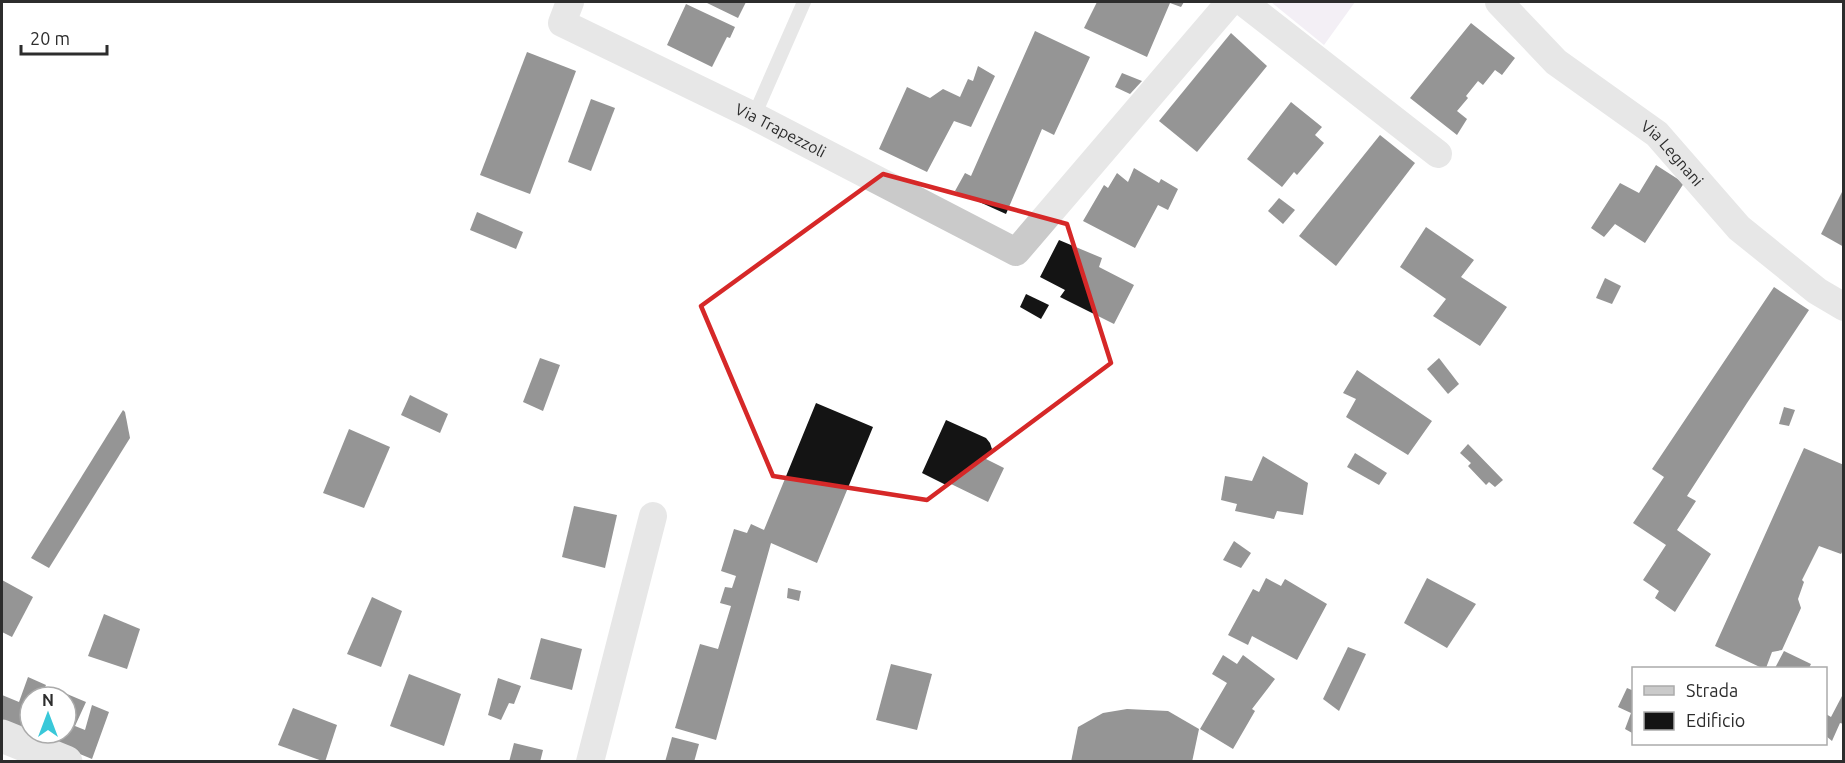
<svg xmlns="http://www.w3.org/2000/svg" width="1845" height="763" font-family="Ubuntu,sans-serif">
<style>
.pitch{fill:#e4dbe9}
.building{fill:#141414}
.lines{fill:none;stroke-linecap:round;stroke-linejoin:round}
.service{stroke:#cacaca;stroke-width:14}
.minor{stroke:#cacaca;stroke-width:28}
.tertiary{stroke:#cacaca;stroke-width:33}
.marked{fill:none;stroke:#d62828;stroke-width:4.5;stroke-linejoin:round}
.labels{text-anchor:middle;dominant-baseline:central;stroke-width:6;stroke-linejoin:round;paint-order:stroke}
.street-label{font-size:16px;fill:#2d2d2d;stroke:#fff}
</style>
<rect width="100%" height="100%" fill="#fff"/>
<polygon class="pitch" points="1271,2 1355,2 1324,45"/>
<g class="building">
<polygon points="705,2 746,2 738,18"/>
<polygon points="1097,2 1184,2 1181,7 1170,3 1147,57 1084,28"/>
<polygon points="686,4 735,27 730,38 727,37 712,67 667,45"/>
<polygon points="1471,23 1515,58 1502,75 1495,70 1483,85 1478,81 1466,96 1468,98 1457,111 1467,119 1457,135 1410,98"/>
<polygon points="1035,31 1090,57 1054,135 1042,129 1006,214 955,191 965,173 971,176"/>
<polygon points="1231,33 1267,66 1197,152 1159,121"/>
<polygon points="527,52 576,71 530,194 480,175"/>
<polygon points="978,66 995,76 971,127 954,121 927,172 879,149 907,87 930,98 943,89 960,97 968,79 973,81"/>
<polygon points="1122,73 1142,81 1130,94 1115,87"/>
<polygon points="591,99 615,108 591,171 568,162"/>
<polygon points="1291,102 1322,127 1315,135 1324,143 1297,175 1294,172 1282,187 1247,159"/>
<polygon points="1380,135 1415,163 1336,266 1299,236"/>
<polygon points="1656,165 1684,183 1645,243 1615,224 1604,237 1591,228 1620,183 1639,193"/>
<polygon points="1134,168 1159,183 1161,179 1178,189 1168,210 1158,205 1135,248 1083,221 1104,185 1108,188 1117,173 1128,182"/>
<polygon points="1844,188 1844,247 1821,234"/>
<polygon points="1279,198 1295,210 1283,224 1268,211"/>
<polygon points="477,212 523,232 516,249 470,230"/>
<polygon points="1426,227 1474,260 1461,277 1507,307 1480,346 1433,316 1446,299 1400,267"/>
<polygon points="1059,240 1102,258 1099,267 1134,285 1114,324 1060,297 1065,290 1040,277"/>
<polygon points="1605,278 1621,286 1612,304 1596,298"/>
<polygon points="1774,287 1809,310 1747,403 1687,496 1696,501 1677,530 1711,554 1675,612 1655,598 1659,591 1643,580 1666,545 1633,523 1664,477 1652,469"/>
<polygon points="1026,294 1049,305 1041,319 1020,307"/>
<polygon points="540,358 560,365 543,411 523,402"/>
<polygon points="1439,358 1459,384 1448,394 1427,369"/>
<polygon points="1357,370 1432,421 1408,455 1346,417 1356,399 1343,393"/>
<polygon points="410,395 448,414 440,433 401,415"/>
<polygon points="816,403 873,427 817,563 771,543 716,740 675,728 700,644 718,649 731,606 720,603 725,587 732,588 736,576 721,571 734,529 747,533 751,524 764,530"/>
<polygon points="1784,407 1795,410 1789,426 1779,424"/>
<polygon points="123,410 125,412 130,438 49,568 31,558"/>
<polygon points="946,420 986,438 990,443 992,449 986,459 1004,468 988,502 949,483 948,486 922,473"/>
<polygon points="349,429 390,447 364,508 323,493"/>
<polygon points="1468,444 1503,480 1495,487 1489,482 1486,485 1468,466 1471,463 1460,453"/>
<polygon points="1804,448 1844,465 1844,548 1841,554 1819,546 1802,580 1804,582 1798,599 1801,608 1782,650 1772,652 1766,668 1762,668 1715,646"/>
<polygon points="1355,453 1387,473 1379,485 1347,467"/>
<polygon points="1263,456 1308,483 1303,515 1277,511 1274,519 1235,511 1237,504 1221,500 1225,476 1252,481"/>
<polygon points="574,506 617,515 605,568 562,557"/>
<polygon points="1234,541 1251,553 1241,568 1223,560"/>
<polygon points="1266,578 1281,586 1285,579 1327,604 1297,660 1252,636 1248,645 1228,635 1253,589 1259,592"/>
<polygon points="1427,578 1476,604 1447,648 1404,623"/>
<polygon points="2,580 33,597 12,637 2,632"/>
<polygon points="788,588 801,591 799,601 787,598"/>
<polygon points="372,597 402,611 381,667 347,654"/>
<polygon points="104,614 140,629 127,669 88,656"/>
<polygon points="541,638 582,649 572,690 530,679"/>
<polygon points="1348,647 1366,654 1339,711 1323,699"/>
<polygon points="1784,651 1811,664 1809,668 1775,668"/>
<polygon points="1223,655 1237,664 1243,655 1275,679 1252,709 1255,711 1233,749 1200,729 1227,683 1212,674"/>
<polygon points="891,664 932,674 917,730 876,720"/>
<polygon points="409,674 461,694 444,746 390,726"/>
<polygon points="28,677 46,685 43,692 56,697 30,697 30,733 66,733 67,694 86,702 75,726 85,730 92,705 109,712 92,759 2,722 2,695 19,702"/>
<polygon points="498,678 521,686 514,704 509,703 501,720 488,715"/>
<polygon points="1627,688 1634,691 1634,734 1625,729 1631,713 1618,707"/>
<polygon points="1842,696 1844,697 1844,724 1840,723 1832,741 1826,736 1826,714 1831,717"/>
<polygon points="293,708 337,725 325,762 278,745"/>
<polygon points="1127,709 1168,711 1199,729 1192,762 1071,762 1078,727 1103,713"/>
<polygon points="672,737 699,744 694,762 665,762"/>
<polygon points="514,743 543,750 540,762 509,762"/>
</g>
<g class="lines">
<polyline class="service" points="754,116 804,2"/>
<g class="minor">
<path id="s1" d="M570 2 562 23 754 116 1016 252 1230 2"/>
<polyline points="1243,2 1438,154"/>
<path id="s2" d="M1499 2 1556 62 1657 134 1739 228 1817 291 1844 307"/>
<polyline points="590,762 653,516"/>
</g>
<polyline class="tertiary" points="2,736 66,762"/>
</g>
<path d="M0 0H1845V763H0ZM883 174 1067 224 1111 363 927 500 773 476 701 306Z" fill="#fff" fill-opacity=".55" fill-rule="evenodd"/>
<path class="marked" d="M883 174 1067 224 1111 363 927 500 773 476 701 306Z"/>
<g class="labels">
<g class="street-label">
<text stroke="none"><textPath href="#s1" startOffset="266">Via Trapezzoli</textPath></text>
<text stroke="none"><textPath href="#s2" startOffset="231">Via Legnani</textPath></text>
</g>
</g>
<rect width="1845" height="763" fill="none" stroke="#2d2d2d" stroke-width="6"/>
<rect x="1632" y="667" width="195" height="78" fill="#ffffff" stroke="#ababab" stroke-width="1.5"/>
<rect x="1644" y="686" width="30" height="9" fill="#cacaca" stroke="#ababab" stroke-width="1.5"/>
<text x="1686" y="697" font-size="18" fill="#2d2d2d">Strada</text>
<rect x="1644" y="712" width="30" height="18" fill="#141414" stroke="#ababab" stroke-width="1.5"/>
<text x="1686" y="727" font-size="18" fill="#2d2d2d">Edificio</text>
<g transform="translate(48 715)"><circle r="28" fill="#ffffff" stroke="#ababab" stroke-width="1.5"/>
<path d="M0-4.5L10 22L0 15L-10 22Z" fill="#39c8d9"/>
<text y="-9" font-size="16" font-weight="bold" text-anchor="middle" fill="#2d2d2d">N</text>
</g>
<path d="M21 45v9h86v-9" fill="none" stroke="#2d2d2d" stroke-width="3"/>
<text x="30" y="45" font-size="18" fill="#2d2d2d" stroke="#ffffff" stroke-width="4.5" paint-order="stroke">20 m</text>
</svg>
